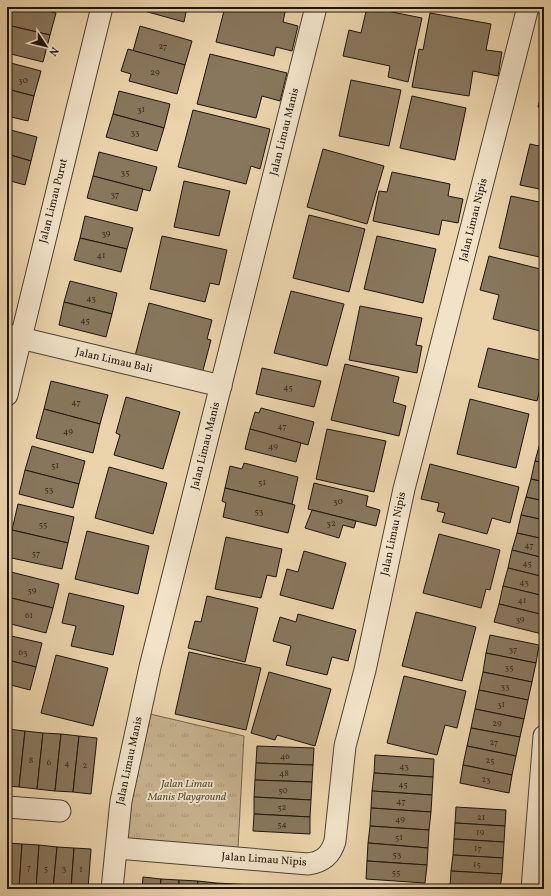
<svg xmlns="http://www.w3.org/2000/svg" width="551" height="896" font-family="Vollkorn,serif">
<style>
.park{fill:url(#park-tufts);stroke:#72644c}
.building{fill:#88775d;stroke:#1d1409}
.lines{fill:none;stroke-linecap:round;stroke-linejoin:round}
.minor-casing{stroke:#504432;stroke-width:23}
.minor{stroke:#f1e2c8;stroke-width:21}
.labels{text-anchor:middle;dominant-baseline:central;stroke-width:3.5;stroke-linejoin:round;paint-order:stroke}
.number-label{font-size:9px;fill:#382d1e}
.street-label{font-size:11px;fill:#1d1409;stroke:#f1e2c8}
.park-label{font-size:11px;font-style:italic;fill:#584c38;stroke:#f1e2c8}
</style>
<defs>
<pattern id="park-tufts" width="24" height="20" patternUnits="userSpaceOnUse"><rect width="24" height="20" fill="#c7b38f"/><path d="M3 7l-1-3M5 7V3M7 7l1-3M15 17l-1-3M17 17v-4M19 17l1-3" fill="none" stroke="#aa997a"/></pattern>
</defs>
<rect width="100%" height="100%" fill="#ead3ab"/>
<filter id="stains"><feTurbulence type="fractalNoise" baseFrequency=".005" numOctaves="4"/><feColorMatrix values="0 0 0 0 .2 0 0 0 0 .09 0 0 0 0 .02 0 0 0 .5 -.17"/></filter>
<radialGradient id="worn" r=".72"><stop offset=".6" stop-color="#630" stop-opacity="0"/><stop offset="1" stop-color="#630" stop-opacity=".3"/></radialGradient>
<polygon class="park" points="150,714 244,736 238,848 126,838 130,802"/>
<g class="building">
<polygon points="7,7 32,7 56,13 50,35 7,25"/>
<polygon points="145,7 187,7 184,22 144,11"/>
<polygon points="225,7 286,7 283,22 298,26 292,51 276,47 274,56 216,42"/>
<polygon points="367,7 422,18 408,82 388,77 390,66 343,56 349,30 361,33"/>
<polygon points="430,13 491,24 486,50 502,52 498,76 473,71 469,96 412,87 419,49 423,50"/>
<polygon points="7,25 50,35 43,62 7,53"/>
<polygon points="140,26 192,41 185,65 133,51"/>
<polygon points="128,49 185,65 177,94 129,81 131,74 121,71"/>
<polygon points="210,54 287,73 280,101 262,96 256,118 197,104"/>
<polygon points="7,62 41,71 34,96 7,89"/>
<polygon points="544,65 544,108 538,107 544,83 540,82"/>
<polygon points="351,80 401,90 389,146 339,136"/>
<polygon points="7,89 34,96 28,121 7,116"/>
<polygon points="119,91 170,104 164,128 113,114"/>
<polygon points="412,96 466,108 455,160 400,148"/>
<polygon points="193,110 270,129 260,169 251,166 246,184 178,167"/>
<polygon points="113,114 164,128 157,151 106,137"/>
<polygon points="544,123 544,190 520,185 530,144 539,146"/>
<polygon points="7,129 37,137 31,161 7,154"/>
<polygon points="323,149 384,166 367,224 307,207"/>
<polygon points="99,152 157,167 150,191 93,176"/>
<polygon points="7,154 31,161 25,185 7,180"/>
<polygon points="392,172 450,184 448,196 463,199 458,223 442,220 439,235 373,221 379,191 387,192"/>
<polygon points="93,176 143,189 137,211 87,198"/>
<polygon points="184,181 230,191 219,236 174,227"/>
<polygon points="7,194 10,194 7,206"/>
<polygon points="511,196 544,203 544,258 499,248"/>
<polygon points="309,215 365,229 349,292 293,278"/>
<polygon points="85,216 133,228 127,249 80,238"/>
<polygon points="162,236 227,250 219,285 210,283 205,302 150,289"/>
<polygon points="377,236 436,249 423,303 364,289"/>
<polygon points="80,238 127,249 121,272 74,260"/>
<polygon points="489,256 544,270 544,332 493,319 499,295 480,290"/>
<polygon points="70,281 117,293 112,314 64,302"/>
<polygon points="291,291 344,304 327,366 274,353"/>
<polygon points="64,302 112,314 106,337 59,325"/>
<polygon points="149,303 212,320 207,339 211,340 202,374 135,356"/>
<polygon points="360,306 422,318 416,345 422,346 417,373 349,360"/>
<polygon points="488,348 544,361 544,373 537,401 478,387"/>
<polygon points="345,364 399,377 393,402 406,406 399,436 331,420"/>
<polygon points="262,368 321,381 314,407 256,394"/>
<polygon points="51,381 108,395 100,424 44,409"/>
<polygon points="126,397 180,412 163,469 114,455 120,435 116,433"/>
<polygon points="470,399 529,414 516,468 457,454"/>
<polygon points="261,408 314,422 308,445 250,429 255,412 259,413"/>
<polygon points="44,409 100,424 93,453 36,438"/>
<polygon points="250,429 301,443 296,462 245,449"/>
<polygon points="327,429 386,441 374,492 316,479"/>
<polygon points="540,443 544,444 544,463 535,461"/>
<polygon points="32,446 85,461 79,484 25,470"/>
<polygon points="535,461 544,463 544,482 531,479"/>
<polygon points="244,463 298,477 292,504 225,488 230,466 242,469"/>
<polygon points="430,464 519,487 510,523 492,518 487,534 442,522 445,513 437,511 439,503 421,499"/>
<polygon points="109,467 167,483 153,534 95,518"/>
<polygon points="25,470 79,484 73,508 19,494"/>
<polygon points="531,479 544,482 544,501 526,497"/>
<polygon points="314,483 368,496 366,506 380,510 376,526 308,509"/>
<polygon points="225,488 295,505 288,533 223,517 226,503 222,501"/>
<polygon points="526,497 544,501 544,520 521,515"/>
<polygon points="18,504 74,517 68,543 12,530"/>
<polygon points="312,510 356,521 354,528 343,525 339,538 305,528"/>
<polygon points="521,515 544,520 544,539 517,533"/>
<polygon points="12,530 68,543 62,569 7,557 7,549"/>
<polygon points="87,531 149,546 138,594 75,579"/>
<polygon points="517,533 544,539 544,558 512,550"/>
<polygon points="439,534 500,550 490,590 486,589 481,608 423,593"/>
<polygon points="226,537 282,549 276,577 267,575 261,598 215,589"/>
<polygon points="512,550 544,558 544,577 508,568"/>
<polygon points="304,551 346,563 333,609 280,595 287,569 298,572"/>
<polygon points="508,568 544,577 544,596 503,586"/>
<polygon points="7,571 59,584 53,608 7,597"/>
<polygon points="503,586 544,596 544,615 499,604"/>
<polygon points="69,593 124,606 113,655 71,646 76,626 62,623"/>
<polygon points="207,596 258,608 245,662 188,648 195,621 201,622"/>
<polygon points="7,597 53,608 46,633 7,623"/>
<polygon points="499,604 544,615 544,627 542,634 494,622"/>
<polygon points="416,612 476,627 462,681 402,666"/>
<polygon points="298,614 356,630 348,661 332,657 327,675 286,665 291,646 273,641 280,617 296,622"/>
<polygon points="7,635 42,643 36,667 7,660"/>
<polygon points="490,635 539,645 536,663 486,653"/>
<polygon points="189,652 261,668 246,730 175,714"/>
<polygon points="486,653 536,663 532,682 483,672"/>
<polygon points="56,655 108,668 93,726 41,713"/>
<polygon points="7,660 36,667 30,690 7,684"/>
<polygon points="269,672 331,689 315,746 277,735 275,740 251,733"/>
<polygon points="483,672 532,682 528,700 479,690"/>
<polygon points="404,676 466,691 457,728 445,725 437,755 387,743"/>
<polygon points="479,690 528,700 524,719 475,709"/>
<polygon points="475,709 524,719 520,737 471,728"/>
<polygon points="471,728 520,737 516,756 467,746"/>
<polygon points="7,729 25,731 19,787 7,786"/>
<polygon points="25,731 43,733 37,789 19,787"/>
<polygon points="43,733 61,734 55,791 37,789"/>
<polygon points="61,734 79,736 73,792 55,791"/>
<polygon points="79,736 97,738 91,794 73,792"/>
<polygon points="257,746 314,748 313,765 256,763"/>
<polygon points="467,746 516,756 512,775 463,765"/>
<polygon points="375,755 434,759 433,777 374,773"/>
<polygon points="256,763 313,765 312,782 255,780"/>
<polygon points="463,765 512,775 509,793 460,783"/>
<polygon points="374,773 433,777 432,795 372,791"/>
<polygon points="255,780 312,782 311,800 254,797"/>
<polygon points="372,791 432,795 431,812 371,808"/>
<polygon points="254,797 311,800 310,817 254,814"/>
<polygon points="456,807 506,810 505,826 455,823"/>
<polygon points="371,808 431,812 429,830 370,826"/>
<polygon points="254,814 310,817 310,834 253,831"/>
<polygon points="455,823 505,826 504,842 454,839"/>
<polygon points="370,826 429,830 428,848 368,843"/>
<polygon points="454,839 504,842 503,858 453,855"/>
<polygon points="7,843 22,844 19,889 7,889"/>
<polygon points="368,843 428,848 427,865 367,861"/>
<polygon points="22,844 39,845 36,889 19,889"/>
<polygon points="39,845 57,847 53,889 36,889"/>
<polygon points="57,847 74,848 71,889 53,889"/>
<polygon points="74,848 91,849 88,889 71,889"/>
<polygon points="453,855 503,858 502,874 451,871"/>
<polygon points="367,861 427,865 425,883 366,879"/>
<polygon points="451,871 502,874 500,889 450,886"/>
<polygon points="143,877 161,879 160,889 142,889"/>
<polygon points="161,879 179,880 179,889 160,889"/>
<polygon points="179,880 198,881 197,889 179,889"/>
<polygon points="198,881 216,883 216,889 197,889"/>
<polygon points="216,883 234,884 234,889 216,889"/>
<polygon points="234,884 253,885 252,889 234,889"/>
<polygon points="253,885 271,886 271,889 252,889"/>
<polygon points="450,886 489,889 450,889"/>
</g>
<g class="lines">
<g class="minor-casing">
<g id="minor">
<polyline points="8,335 221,386"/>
<polyline points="7,395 102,7"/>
<polyline points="7,807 60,811"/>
<path d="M117 848 308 864C323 862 331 855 335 841L345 746 365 670 404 489 528 7"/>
<polyline points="112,889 121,801 150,667 316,7"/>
<polyline points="532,889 544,736"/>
</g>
</g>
<use href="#minor" class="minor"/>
</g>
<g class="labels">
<g class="number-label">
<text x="163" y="46">27</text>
<text x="155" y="72">29</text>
<text x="23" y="80">30</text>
<text x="141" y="109">31</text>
<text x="135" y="132">33</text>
<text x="125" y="172">35</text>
<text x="115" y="194">37</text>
<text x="106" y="233">39</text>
<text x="101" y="255">41</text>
<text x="91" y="298">43</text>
<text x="85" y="320">45</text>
<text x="288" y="387">45</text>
<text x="76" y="402">47</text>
<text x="282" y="426">47</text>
<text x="68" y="431">49</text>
<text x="273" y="446">49</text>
<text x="55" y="465">51</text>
<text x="262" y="482">51</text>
<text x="49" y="489">53</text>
<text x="338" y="501">30</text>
<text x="259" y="511">53</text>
<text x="331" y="523">32</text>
<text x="43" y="524">55</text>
<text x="529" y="545">47</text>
<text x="36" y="553">57</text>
<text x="527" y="563">45</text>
<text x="524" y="582">43</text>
<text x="32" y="590">59</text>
<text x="522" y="600">41</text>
<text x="29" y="615">61</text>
<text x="520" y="619">39</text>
<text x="513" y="649">37</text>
<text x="23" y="652">63</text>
<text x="509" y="667">35</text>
<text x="505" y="686">33</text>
<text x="501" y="704">31</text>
<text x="497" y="723">29</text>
<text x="494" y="742">27</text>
<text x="285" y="756">46</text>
<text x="31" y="760">8</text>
<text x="490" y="760">25</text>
<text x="49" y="762">6</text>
<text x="67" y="763">4</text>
<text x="85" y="765">2</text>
<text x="404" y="766">43</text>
<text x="284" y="773">48</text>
<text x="486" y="779">23</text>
<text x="403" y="784">45</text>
<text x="283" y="790">50</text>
<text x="401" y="801">47</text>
<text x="282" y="807">52</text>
<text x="481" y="817">21</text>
<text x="400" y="819">49</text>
<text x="282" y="824">54</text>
<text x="480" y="832">19</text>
<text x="399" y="837">51</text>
<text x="478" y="848">17</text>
<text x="397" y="854">53</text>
<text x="477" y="864">15</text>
<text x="29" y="867">7</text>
<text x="46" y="868">5</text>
<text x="64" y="868">3</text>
<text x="81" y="869">1</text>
<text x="396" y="872">55</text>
</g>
<g class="street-label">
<text transform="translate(285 132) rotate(-76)">Jalan Limau Manis</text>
<text transform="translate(54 201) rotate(-76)">Jalan Limau Purut</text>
<text transform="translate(474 220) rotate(-76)">Jalan Limau Nipis</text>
<text transform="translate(114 361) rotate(13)">Jalan Limau Bali</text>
<text transform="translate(206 446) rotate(-76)">Jalan Limau Manis</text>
<text transform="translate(394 534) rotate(-78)">Jalan Limau Nipis</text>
<text transform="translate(130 761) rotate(-78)">Jalan Limau Manis</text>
<text transform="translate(264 860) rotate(4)">Jalan Limau Nipis</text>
</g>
<g class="park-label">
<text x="187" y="784">Jalan Limau<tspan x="187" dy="13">Manis Playground</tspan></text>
</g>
</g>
<rect width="551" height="896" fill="none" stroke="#ead3ab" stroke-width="24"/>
<rect x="8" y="8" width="535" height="880" fill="none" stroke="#1d1409" stroke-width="2"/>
<rect x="12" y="12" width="527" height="872" fill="none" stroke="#1d1409"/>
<g transform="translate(46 46) rotate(125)" stroke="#f1e2c8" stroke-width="3" paint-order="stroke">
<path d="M0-3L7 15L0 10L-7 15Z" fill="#1d1409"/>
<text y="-6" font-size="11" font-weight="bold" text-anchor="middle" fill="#1d1409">N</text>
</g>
<rect width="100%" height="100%" filter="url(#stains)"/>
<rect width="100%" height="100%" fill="url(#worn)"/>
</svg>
